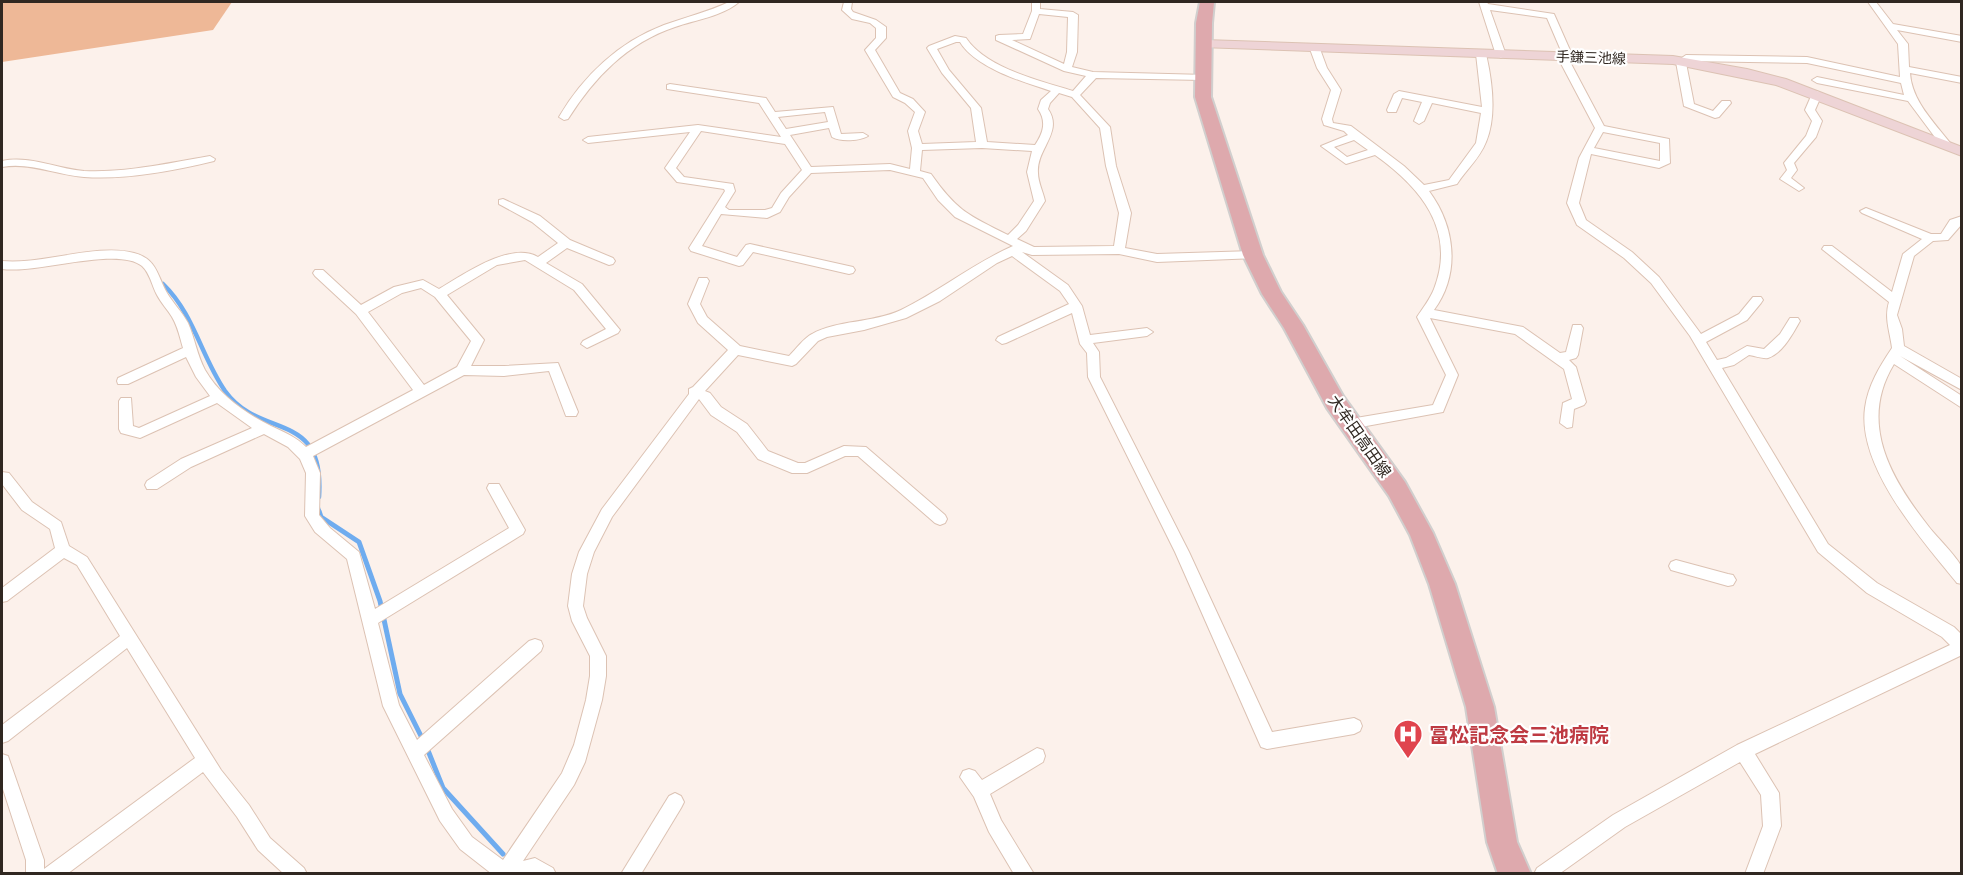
<svg xmlns="http://www.w3.org/2000/svg" width="1963" height="875" font-family="'Golos Text','Noto Sans JP',sans-serif">
<style>
.green{fill:#eeb897}
.lines{fill:none;stroke-linecap:round;stroke-linejoin:round}
.stream-far1{stroke:#6facef;stroke-width:4.5}
.stream{stroke:#6facef;stroke-width:5}
.minor-casing{stroke:#dcc2b3;stroke-width:2}
.secondary-casing{stroke:#dcc2b3;stroke-width:2}
.primary-casing{stroke:#d1cfce;stroke-width:4}
.minor{fill:#fff;fill-rule:evenodd}
.secondary{fill:#eed4d6;fill-rule:evenodd}
.primary{fill:#dea9ad;fill-rule:evenodd}
.labels{text-anchor:middle;dominant-baseline:central;stroke-width:4.5;stroke-linejoin:round;paint-order:stroke}
.far-street-label{font-size:14px;fill:#302721;stroke:#fff}
.street-label{font-size:16px;fill:#302721;stroke:#fff}
.near-health-label{font-size:20px;font-weight:bold;fill:#be3a42;stroke:#fff;text-anchor:start}
</style>
<rect width="100%" height="100%" fill="#fcf1eb"/>
<polygon class="green" points="2,2 232,2 213,30 2,62"/>
<g class="lines">
<g class="stream-far1">
<path d="M163 284C194 314 201 356 225 391 261 441 325 408 319 497"/>
<polyline points="318,508 319,512"/>
</g>
<g class="stream">
<polyline points="319,511 321,517 359,542 380,601 400,694 423,740"/>
<polyline points="427,748 443,788 503,854"/>
</g>
<g class="minor-casing">
<g id="minor">
<path d="M729 2H739C723 16 695 20 675 27 627 43 594 78 568 119L564 120 559 117C583 76 619 42 664 25 686 17 708 12 729 2Z"/>
<path d="M844 2H852L851 9 853 12 876 20 886 27V38L875 50 900 93 913 99 925 112 918 131 922 144 976 142 971 108 942 73 927 48 929 46 955 36 966 38C986 68 1040 81 1073 91L1086 76 1064 71 996 40V36L999 35 1023 34 1032 11V2H1040V9L1073 12 1078 15 1077 52 1072 67 1093 72 1206 75 1208 77 1203 80 1096 78 1080 95 1110 127 1116 166 1131 213 1125 248 1157 254 1253 251 1259 255 1257 258 1157 262 1119 254 1032 255 1022 252 1068 285 1082 306 1090 335 1147 328 1153 332 1147 336 1093 343 1099 352 1100 377 1189 552 1272 732 1354 718 1360 721 1362 726 1360 731 1354 734 1267 749 1261 747 1175 552 1088 377 1087 353 1080 344 1072 313 1006 343 1002 344 996 340 998 337 1069 304 1060 291 1012 256 997 263 940 301 906 318 864 330 827 337 818 341 796 364 792 366 738 355 705 391 710 393 721 407 747 424 768 451 798 463H805L844 446 866 447 945 515 947 519 945 523 940 525 935 523 858 456H845L807 473H792L758 459 737 432 711 415 699 399 612 517 594 552 587 574 583 606 587 618 606 656V676L602 700 585 762 574 785 523 861 535 858 553 868 556 874H492L460 849 440 821 383 706 347 559 315 532 305 516 306 473 300 459 288 447 264 434 191 467 157 489H147L145 485 147 481 181 459 252 428 217 403 140 438 121 433 119 429V401L121 398H131L133 426 139 428 210 396 196 377 186 357 128 384H118L117 381 118 378 183 348C180 338 178 327 172 317 168 310 161 303 157 295 152 286 150 273 142 266 118 246 36 274 2 269V261C42 265 97 243 134 253 157 259 157 275 167 293 173 303 182 312 188 323 195 339 197 355 205 370 220 396 245 413 271 426 284 432 296 437 306 447L413 390 356 314 315 276 313 273 315 270H323L361 305 394 287 423 280 439 289C463 275 510 241 538 257L558 243 532 222 499 204V200L503 199 540 216 570 240 613 258 615 261 613 264 609 265 567 248 546 263 582 284 620 330 618 333 587 348 581 344 583 341 606 329 574 290 525 260 497 265 447 295 484 340 471 366H504L558 363 578 412 576 416H566L549 371 504 376 464 375 313 456 320 473 319 515 330 528 359 552 375 609 509 528 487 488 489 484H499L525 530 523 534 378 623 399 705 417 740 529 641 535 639 541 641 543 646 541 651 424 755 452 809 472 837 503 860 562 773 574 745 586 700 590 676V656L572 621 568 606 572 574 579 552 602 509 689 394V389L693 387 728 350 698 323 688 304 699 278H707L709 281 700 304 707 317 740 346 789 356C796 349 804 338 812 334 836 320 874 323 901 310 940 291 974 263 1013 246L955 217 938 200 923 178 890 170 811 173 789 197 780 212 767 218 721 214 702 246 737 257 746 245 750 244 853 267 855 270 853 273 849 274 753 252 743 265 739 266 691 251 689 248 725 191 724 189 677 182 665 168 690 132 588 143 583 140 588 137 698 125 781 137 759 103 667 89V85L670 84 766 98 775 112 833 107 841 134 863 133 868 136C860 141 840 142 832 137L829 128 790 135 811 167 890 164 910 169 912 148 908 131 915 112 905 103 893 97 865 50 876 38V28L870 23 852 19 842 10ZM1039 14 1068 17 1067 52 1064 64 1012 40 1030 39ZM956 42H960C976 68 1023 82 1051 91L1041 100 1038 109C1047 122 1043 133 1035 145L987 142 981 108 949 70 937 49ZM1059 93 1072 97 1100 128 1106 166 1119 213 1114 246 1034 247 1017 239 1026 231 1045 201C1043 192 1038 182 1038 173 1036 149 1064 132 1048 109L1050 103ZM825 112 828 122 786 129 778 117ZM701 131 785 144 802 170 781 193 772 208 765 210H729L725 207 735 191 733 184 684 177 676 168ZM982 148 1032 151 1027 172 1034 201 1018 225 1008 235C968 215 957 211 931 174L920 171 922 150ZM421 288 435 297 471 341 457 367 424 385 368 312 402 293Z"/>
<path d="M1479 2H1487L1488 4 1554 14 1573 57 1569 60 1604 126 1669 139 1670 163 1659 168 1591 154 1579 203 1586 220 1632 252 1659 277 1701 334 1739 314 1753 297H1761L1763 300 1761 303 1747 320 1706 342 1717 360 1726 358 1747 346 1764 349 1780 334 1790 318H1798L1800 321C1793 333 1783 353 1768 358 1763 359 1755 356 1749 355L1734 365 1722 368 1828 544 1877 583 1954 627 1962 635V655L1755 754 1779 793 1781 826 1763 874H1745L1763 826 1761 795 1740 762 1625 827 1559 874H1534L1537 868 1613 815 1737 745 1950 645 1942 637 1867 593 1818 552 1690 336 1651 283 1624 258 1577 225 1567 203 1579 158 1595 128 1557 56 1562 53 1547 18 1490 10 1506 55 1501 58 1496 55ZM1603 132 1660 143V161L1594 148Z"/>
<path d="M1868 2H1876L1893 24 1962 36V42L1897 30 1908 44 1909 67 1962 77V83L1910 73C1912 101 1933 121 1951 144V148H1943L1908 101 1817 83 1812 80 1817 77 1904 95 1901 83 1807 63 1688 61 1686 63 1694 104 1713 111 1722 101H1730L1731 103 1719 117 1715 118 1684 106 1676 62 1686 55 1807 57 1900 77 1898 44Z"/>
<path d="M1315 46 1320 49 1327 68 1341 90 1332 119 1333 123 1351 126 1404 166 1424 185 1449 180 1476 143 1481 113 1432 103 1424 121 1419 124 1414 121 1422 102 1402 98 1396 112H1388L1387 110 1394 94 1399 91 1482 107 1476 54 1481 51 1486 54C1492 80 1497 116 1486 142 1480 158 1466 170 1457 184L1429 191C1455 226 1461 273 1434 310L1523 327 1560 353 1566 352 1573 325H1581L1583 328 1578 355 1576 358 1569 360 1576 367 1586 402 1584 405 1574 409 1572 427 1567 428 1560 423 1563 403 1572 399 1564 369 1515 334 1430 318 1458 375 1443 412 1350 429 1345 428 1343 424 1350 419 1433 405 1446 375 1417 317C1423 308 1430 299 1434 289 1457 230 1420 187 1375 155L1346 164 1321 146 1348 135 1344 131 1324 125 1322 119 1331 90 1317 68 1310 49ZM1354 140 1368 150 1347 157 1334 147Z"/>
<polygon points="1817,91 1822,94 1815,110 1822,121 1816,137 1794,163 1797,170 1791,178 1804,188 1799,191 1780,179 1787,170 1784,163 1806,136 1812,121 1805,110 1812,94"/>
<path d="M210 156 215 159 214 161C173 171 126 180 84 177 55 175 31 162 2 167V161C31 155 56 169 84 171 126 173 169 163 210 156Z"/>
<path d="M1866 208 1931 234H1941L1950 220 1962 216V224L1948 240 1933 241 1914 256 1897 315 1902 329 1904 346 1962 379V390L1900 356 1962 396V408L1894 364C1858 423 1891 479 1929 527 1936 536 1957 557 1961 566 1963 571 1962 579 1962 584L1957 583C1922 540 1857 467 1865 408 1868 385 1880 366 1892 348 1890 332 1884 318 1889 302L1822 249 1824 246H1832L1892 292 1903 254 1922 239 1862 213 1860 211Z"/>
<polygon points="2,472 9,473 32,502 61,522 69,546 87,557 221,770 249,805 270,838 304,868 307,874 284,874 258,850 237,817 203,772 67,874 26,874 26,860 2,786 2,754 8,756 10,762 44,860 44,869 195,758 127,648 8,741 2,743 2,725 120,636 77,565 64,558 7,601 2,602 2,588 55,548 50,529 22,510 2,484"/>
<polygon points="1676,560 1728,574 1733,575 1736,580 1733,585 1728,586 1671,570 1669,566 1671,562"/>
<polygon points="1037,748 1043,750 1045,756 1043,762 990,794 1001,820 1034,874 1014,874 989,832 974,797 960,777 963,771 969,769 975,771 982,780"/>
<polygon points="675,793 681,796 684,802 681,808 641,874 621,874 669,796"/>
</g>
</g>
<g class="secondary-casing">
<polygon id="secondary" points="1205,40 1673,56 1747,69 1786,79 1962,147 1962,156 1776,85 1673,64 1200,47 1200,41"/>
</g>
<g class="primary-casing">
<polygon id="primary" points="1200,2 1214,2 1212,23 1211,97 1263,255 1281,292 1303,325 1343,396 1405,482 1433,533 1455,584 1494,707 1517,842 1531,874 1498,874 1487,842 1466,707 1429,584 1410,535 1389,496 1327,408 1284,328 1262,294 1243,255 1195,97 1196,23"/>
</g>
<use href="#minor" class="minor"/>
<use href="#secondary" class="secondary"/>
<use href="#primary" class="primary"/>
</g>
<defs>
<g id="hospital-pin" transform="scale(1.5)"><path d="M0 17L-7.5 6A9.5 9.5 0 1 1 7.5 6Z" fill="#e0444e" stroke="#fff"/><path d="M-5-5h3v3.5h4V-5h3V5h-3V1.5h-4V5h-3Z" fill="#fff"/></g>
</defs>
<g fill-rule="evenodd">
<use href="#hospital-pin" x="1408" y="734"/>
</g>
<g class="labels">
<g class="far-street-label">
<text transform="translate(1591 57) rotate(2)">手鎌三池線</text>
</g>
<g class="street-label">
<text transform="translate(1360 436) rotate(55)">大牟田高田線</text>
</g>
<g class="near-health-label">
<text x="1429" y="734">冨松記念会三池病院</text>
</g>
</g>
<rect width="1963" height="875" fill="none" stroke="#302721" stroke-width="6"/>
</svg>
